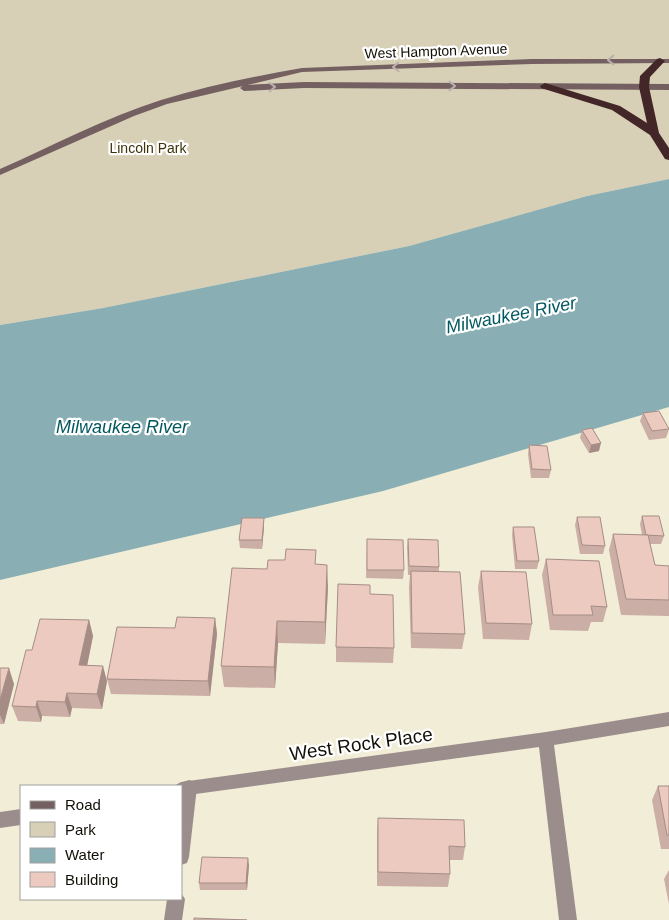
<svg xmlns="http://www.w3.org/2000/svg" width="669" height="920" font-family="Helvetica,sans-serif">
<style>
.green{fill:#d7d0b6}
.water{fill:#89afb4}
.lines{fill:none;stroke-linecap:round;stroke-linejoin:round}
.lane{fill:#9c8d8d;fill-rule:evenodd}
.street{fill:#9c8d8d;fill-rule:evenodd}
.secondary{fill:#756061;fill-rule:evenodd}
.highway{fill:#422628;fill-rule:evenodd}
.wall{fill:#cbaea5}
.shaded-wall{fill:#a58d86}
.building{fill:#eccac0;stroke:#a58d86}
.oneway{stroke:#bab0b0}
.labels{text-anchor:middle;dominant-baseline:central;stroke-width:4.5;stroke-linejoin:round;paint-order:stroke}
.far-street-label{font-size:14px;fill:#121008;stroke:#fff}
.far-park-label{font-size:14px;fill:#3c330b;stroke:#fff}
.water-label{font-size:18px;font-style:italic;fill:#025860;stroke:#fff}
.near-street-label{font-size:19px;fill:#121008;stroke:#fff}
</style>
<rect width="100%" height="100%" fill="#f2edd6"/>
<polygon class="green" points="0,0 669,0 669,179 587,196 409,246 103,308 0,325"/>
<polygon class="water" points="669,179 669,407 383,491 0,580 0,325 103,308 409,246 587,196"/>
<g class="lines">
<g class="lane">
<polygon points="189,780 195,782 197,787 189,857 187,863 181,865 181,786 183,782"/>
<polygon points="181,893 185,899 182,920 164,920 167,899 181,899"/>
</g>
<g class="street">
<polygon points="669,712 669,726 554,745 577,920 559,920 539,747 181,796 181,786 174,786 181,782 546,732"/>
<polygon points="21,809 21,825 0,828 0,812"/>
</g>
<g class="secondary">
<path d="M532 59H669V63L532 64 302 72 167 104 134 116 0 175V169C52 146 107 117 161 100 207 86 255 76 302 68Z"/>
<polygon points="304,82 669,84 669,90 304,88 244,91 240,88 244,85"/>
</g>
<polygon class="highway" points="660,58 665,61 650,77 649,87 659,133 669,148 669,160 665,159 650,135 612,110 541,88 540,86 545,83 620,106 647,123 639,87 640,76 657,59"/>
</g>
<g class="wall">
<polygon points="643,413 669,429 666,438 649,440 640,421"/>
<polygon points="582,430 599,451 589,453 580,438"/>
<polygon points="529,445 551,470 549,478 531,478 528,454"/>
<polygon points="642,516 664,536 661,544 650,544 655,565 669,566 669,616 621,615 609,550 613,534 642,535 640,524"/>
<polygon points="577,517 605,546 603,554 580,554 575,525"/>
<polygon points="264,527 262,549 240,548 239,540"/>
<polygon points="513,527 539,561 537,569 515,569 512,535"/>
<polygon points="367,539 404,570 403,579 366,578"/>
<polygon points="408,539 439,567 439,571 465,634 462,649 411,648 409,587 410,575 408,575 407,547"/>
<polygon points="546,559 607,607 603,622 591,622 588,631 550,630 542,575"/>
<polygon points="316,564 328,587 325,644 278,643 275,688 224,687 221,666"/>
<polygon points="481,571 532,624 529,640 483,639 478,587"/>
<polygon points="370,594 394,648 393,663 336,662 336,647"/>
<polygon points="215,618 217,634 210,696 111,694 107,679 175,628"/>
<polygon points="89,620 93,636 87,666 107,681 102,709 72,708 70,717 42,716 41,722 18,721 12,706 32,650"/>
<polygon points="0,668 14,684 4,724 0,724"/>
<polygon points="658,786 669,786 669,849 661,849 652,800"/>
<polygon points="378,818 465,847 463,860 450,860 450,874 448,887 377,886 377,832"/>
<polygon points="249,865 247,890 200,890 199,883"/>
<polygon points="669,870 669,904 664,879"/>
</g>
<g class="shaded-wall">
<polygon points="601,443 599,451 589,453 591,445"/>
<polygon points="264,518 264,527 262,549 262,540"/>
<polygon points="327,565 328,587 325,644 325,622"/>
<polygon points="215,618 217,634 210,696 208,681"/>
<polygon points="89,620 93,636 84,681 79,665"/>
<polygon points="277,621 278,643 275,688 274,667"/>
<polygon points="103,666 107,681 102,709 97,694"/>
<polygon points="9,668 14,684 4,724 0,715 0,700"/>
<polygon points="67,693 72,708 70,717 65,702"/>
<polygon points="37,701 42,716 41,722 36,707"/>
<polygon points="248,858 249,865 247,890 246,883"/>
</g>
<g class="building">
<polygon points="659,411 669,429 652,431 643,413"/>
<polygon points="592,428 601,443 591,445 582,430"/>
<polygon points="529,445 547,446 551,470 532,469"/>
<polygon points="642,516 659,516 664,536 646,535"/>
<polygon points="577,517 600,517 605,546 582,545"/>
<polygon points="242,518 264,518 262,540 239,540"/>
<polygon points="513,527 534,527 539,561 517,561"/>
<polygon points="613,534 648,535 655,565 669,566 669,600 626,599"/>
<polygon points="367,539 403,540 404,570 367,570"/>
<polygon points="408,539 438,540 439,567 409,566"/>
<polygon points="286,549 316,550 315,564 327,565 325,622 277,621 274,667 221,666 232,568 267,569 268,560 285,560"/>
<polygon points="546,559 599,561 607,607 591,606 593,615 553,615"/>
<polygon points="411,571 460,572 465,634 412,633"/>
<polygon points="481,571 526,572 532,624 486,623"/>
<polygon points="338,584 370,585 370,594 393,595 394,648 336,647"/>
<polygon points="177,617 215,618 208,681 107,679 117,627 175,628"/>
<polygon points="40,619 89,620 79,665 103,666 97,694 67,693 65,702 37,701 36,707 12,706 26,650 32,650"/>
<polygon points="0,668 9,668 0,700"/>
<polygon points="658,786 669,786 669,835 667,835"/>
<polygon points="378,818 464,820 465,847 449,846 450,874 378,872"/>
<polygon points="202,857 248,858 246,883 199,883"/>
<polygon points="194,918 247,920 194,920"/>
</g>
<defs><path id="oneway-chevron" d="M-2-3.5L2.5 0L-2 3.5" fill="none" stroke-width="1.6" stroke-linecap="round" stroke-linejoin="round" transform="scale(1.25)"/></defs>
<g class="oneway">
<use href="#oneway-chevron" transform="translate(611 60) rotate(-180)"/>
<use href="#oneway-chevron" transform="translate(396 67) rotate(177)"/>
<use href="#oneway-chevron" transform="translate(452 86)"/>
<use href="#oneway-chevron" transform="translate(272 87) rotate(-3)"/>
</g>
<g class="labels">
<g class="far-street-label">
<text transform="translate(436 51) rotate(-2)">West Hampton Avenue</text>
</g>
<g class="far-park-label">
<text x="148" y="148">Lincoln Park</text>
</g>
<g class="water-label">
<text transform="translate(511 315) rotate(-11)">Milwaukee River</text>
<text x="122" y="427">Milwaukee River</text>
</g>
<g class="near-street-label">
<text transform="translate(361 744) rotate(-8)">West Rock Place</text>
</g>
</g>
<rect x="20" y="785" width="162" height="115" fill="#ffffff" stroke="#a09f9c"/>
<rect x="30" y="801" width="25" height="8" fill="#756061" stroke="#a09f9c"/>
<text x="65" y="810" font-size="15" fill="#121008">Road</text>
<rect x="30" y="822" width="25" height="15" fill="#d7d0b6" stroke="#a09f9c"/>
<text x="65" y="835" font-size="15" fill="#121008">Park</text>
<rect x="30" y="848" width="25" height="15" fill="#89afb4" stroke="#a09f9c"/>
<text x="65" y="860" font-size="15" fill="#121008">Water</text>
<rect x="30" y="872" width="25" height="15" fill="#eccac0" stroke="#a09f9c"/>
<text x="65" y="885" font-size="15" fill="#121008">Building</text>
</svg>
